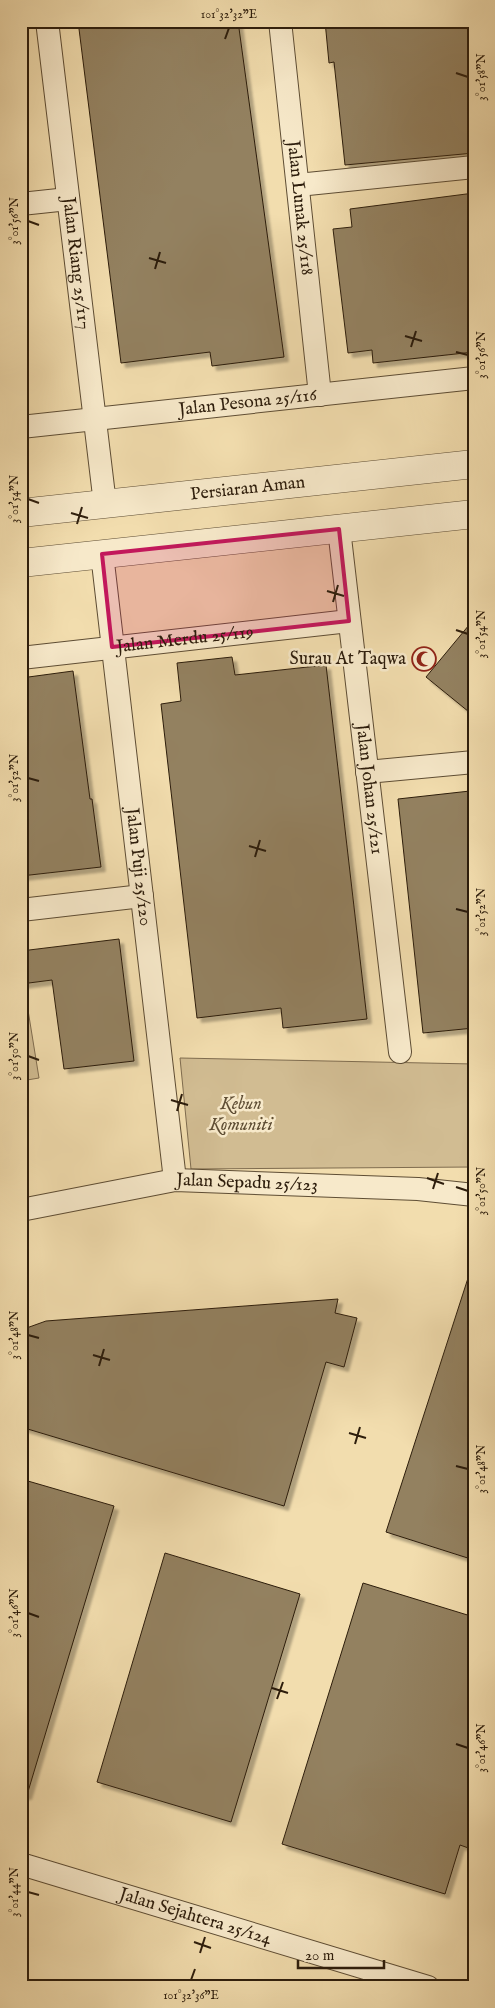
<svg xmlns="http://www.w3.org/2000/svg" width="495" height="2008" font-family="'IM FELL English',serif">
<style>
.green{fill:#d1bc92;stroke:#7f6c4f}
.building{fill:#938160;stroke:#2d1d0c;filter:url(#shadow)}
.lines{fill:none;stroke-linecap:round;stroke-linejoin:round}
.minor-casing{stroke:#5e4d34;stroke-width:24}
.tertiary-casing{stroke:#5e4d34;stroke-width:29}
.minor{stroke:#f7e9ca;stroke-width:22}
.tertiary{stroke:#f7e9ca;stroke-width:28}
.marked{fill:#c2185b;fill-opacity:0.2;stroke:#c2185b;stroke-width:4;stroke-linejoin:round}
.ticks{fill:none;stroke:#2d1d0c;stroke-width:2}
.labels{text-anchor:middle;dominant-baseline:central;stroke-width:5;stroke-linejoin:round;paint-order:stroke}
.street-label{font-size:18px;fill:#2d1d0c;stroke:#f7e9ca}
.poi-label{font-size:18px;fill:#2d1d0c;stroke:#f7e9ca;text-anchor:end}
.park-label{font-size:18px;font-style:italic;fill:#5e4d34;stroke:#f7e9ca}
.neatline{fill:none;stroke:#2d1d0c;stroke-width:2}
.ticks-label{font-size:12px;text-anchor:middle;fill:#2d1d0c}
</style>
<defs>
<filter id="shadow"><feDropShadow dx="4.5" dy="4.5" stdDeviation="1" flood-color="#0004"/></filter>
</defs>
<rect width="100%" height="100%" fill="#f2ddae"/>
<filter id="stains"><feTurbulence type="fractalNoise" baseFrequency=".004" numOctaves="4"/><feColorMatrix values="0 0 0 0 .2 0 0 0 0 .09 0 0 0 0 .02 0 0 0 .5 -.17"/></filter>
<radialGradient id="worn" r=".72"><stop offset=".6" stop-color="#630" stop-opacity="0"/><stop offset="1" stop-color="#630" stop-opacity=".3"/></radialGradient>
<g class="green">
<polygon points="28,1010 39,1078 21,1081 21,1011"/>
<polygon points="180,1058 474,1064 474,1167 191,1169"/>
</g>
<g class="building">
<polygon points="78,21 238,21 284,357 212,366 210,352 121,363"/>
<polygon points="325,21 474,21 474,153 345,165 334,62 329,63"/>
<polygon points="474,193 474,352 373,363 372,350 348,353 333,229 352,227 350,209"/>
<polygon points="474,619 474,716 426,677"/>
<polygon points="232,657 235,675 326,665 367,1019 283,1028 281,1008 197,1018 161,704 181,701 177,663"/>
<polygon points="73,671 90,799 92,799 101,867 21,876 21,678"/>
<polygon points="470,791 474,827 474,1028 423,1033 398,799"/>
<polygon points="119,939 134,1061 64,1069 52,980 21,984 21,951"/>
<polygon points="469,1275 474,1276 474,1560 386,1532"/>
<polygon points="338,1299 335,1313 357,1318 344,1367 326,1362 284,1506 21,1427 21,1330 46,1321"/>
<polygon points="21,1479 114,1506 27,1795 21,1795"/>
<polygon points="165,1553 300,1594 231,1822 97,1782"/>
<polygon points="363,1583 474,1617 474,1850 460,1845 445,1894 282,1844"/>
</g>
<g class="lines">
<g class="minor-casing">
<g id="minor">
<path id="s1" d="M47 21 105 504"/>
<path id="s2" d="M280 21 320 395"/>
<polyline points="298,185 474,167"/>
<polyline points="21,204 68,199"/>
<path id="s3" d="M21 427 474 378"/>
<path id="s4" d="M339 529 400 1052"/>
<path id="s5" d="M102 554 175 1180"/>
<path id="s6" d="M21 658 349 621"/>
<polyline points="367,772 474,762"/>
<polyline points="21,910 142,896"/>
<path id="s7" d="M21 1210 175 1180 418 1189 474 1195"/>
<path id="s8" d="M21 1864 428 1987"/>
</g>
</g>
<g class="tertiary-casing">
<g id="tertiary">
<path id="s9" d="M21 513 474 464"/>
<polyline points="21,563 474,514"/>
</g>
</g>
<use href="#minor" class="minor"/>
<use href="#tertiary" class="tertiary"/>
</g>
<path class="marked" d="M339 529 349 621 112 647 102 554Z"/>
<path class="ticks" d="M225 39 229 28M456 73 468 77M28 221 39 225M149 258 166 263M155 269 160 252M405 336 422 341M411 347 416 331M456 352 468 355M28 499 39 503M71 513 88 518M77 524 82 507M327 591 344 596M333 602 338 585M456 630 468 634M28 778 39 781M249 846 266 851M255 857 260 840M456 909 468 912M28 1056 39 1060M171 1100 188 1105M177 1111 182 1094M427 1178 444 1184M456 1187 468 1191M433 1189 438 1173M28 1335 39 1338M93 1355 110 1360M99 1366 104 1349M349 1433 366 1438M355 1444 360 1427M456 1466 468 1469M28 1613 39 1617M272 1688 288 1693M277 1699 283 1682M456 1744 468 1748M28 1892 39 1895M194 1942 211 1948M200 1953 205 1937M191 1980 195 1969"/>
<defs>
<g id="mosque-ring" transform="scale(1.25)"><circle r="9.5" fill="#f7e9ca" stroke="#8f2418" stroke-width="1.5"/><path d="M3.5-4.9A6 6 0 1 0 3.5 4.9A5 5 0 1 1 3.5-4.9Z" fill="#8f2418"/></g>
</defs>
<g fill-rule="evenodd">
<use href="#mosque-ring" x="424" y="659"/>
</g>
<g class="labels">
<g class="street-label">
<text stroke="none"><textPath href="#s2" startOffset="188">Jalan Lunak 25/118</textPath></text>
<text stroke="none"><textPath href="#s1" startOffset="244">Jalan Riang 25/117</textPath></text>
<text stroke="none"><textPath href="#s3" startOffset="228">Jalan Pesona 25/116</textPath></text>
<text stroke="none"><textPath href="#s9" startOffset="228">Persiaran Aman</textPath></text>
<text stroke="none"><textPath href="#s6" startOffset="165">Jalan Merdu 25/119</textPath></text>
<text stroke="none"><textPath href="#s4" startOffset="262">Jalan Johan 25/121</textPath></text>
<text stroke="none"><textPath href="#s5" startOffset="315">Jalan Puji 25/120</textPath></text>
<text stroke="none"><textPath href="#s7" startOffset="229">Jalan Sepadu 25/123</textPath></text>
<text stroke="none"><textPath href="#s8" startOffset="182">Jalan Sejahtera 25/124</textPath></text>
</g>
<g class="poi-label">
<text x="406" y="659">Surau At Taqwa</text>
</g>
<g class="park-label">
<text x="241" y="1104">Kebun<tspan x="241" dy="21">Komuniti</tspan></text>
</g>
</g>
<rect width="495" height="2008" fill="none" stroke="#f2ddae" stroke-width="55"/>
<path d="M298 1960v8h86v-8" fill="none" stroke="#2d1d0c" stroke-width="2.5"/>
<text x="305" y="1960" font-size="15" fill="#2d1d0c" stroke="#f7e9ca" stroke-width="4" paint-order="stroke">20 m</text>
<rect x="28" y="28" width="440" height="1952" class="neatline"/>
<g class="ticks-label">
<text x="229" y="18">101°32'32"E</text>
<text transform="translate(481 77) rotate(-90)" y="4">3°01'58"N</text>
<text transform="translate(14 221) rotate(-90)" y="4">3°01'56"N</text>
<text transform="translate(481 355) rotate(-90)" y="4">3°01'56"N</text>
<text transform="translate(14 499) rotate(-90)" y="4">3°01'54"N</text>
<text transform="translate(481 634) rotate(-90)" y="4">3°01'54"N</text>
<text transform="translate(14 778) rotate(-90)" y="4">3°01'52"N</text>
<text transform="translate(481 912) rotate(-90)" y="4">3°01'52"N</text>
<text transform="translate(14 1056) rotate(-90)" y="4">3°01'50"N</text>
<text transform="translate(481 1191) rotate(-90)" y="4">3°01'50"N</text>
<text transform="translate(14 1335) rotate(-90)" y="4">3°01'48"N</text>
<text transform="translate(481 1469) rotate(-90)" y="4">3°01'48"N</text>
<text transform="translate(14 1613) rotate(-90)" y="4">3°01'46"N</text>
<text transform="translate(481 1748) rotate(-90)" y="4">3°01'46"N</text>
<text transform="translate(14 1892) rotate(-90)" y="4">3°01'44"N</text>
<text x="191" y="1999">101°32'36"E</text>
</g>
<rect width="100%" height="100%" filter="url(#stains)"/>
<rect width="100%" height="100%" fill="url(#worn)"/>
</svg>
